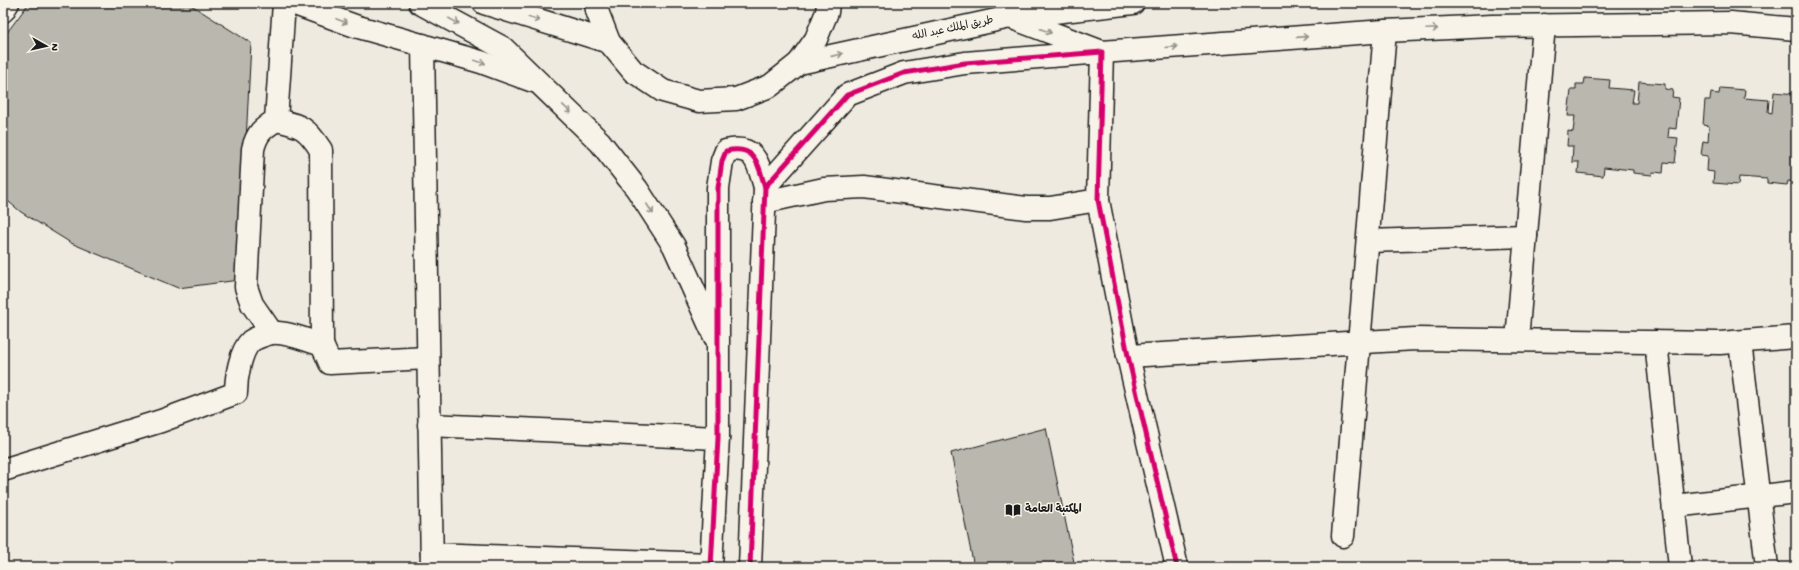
<svg xmlns="http://www.w3.org/2000/svg" width="1799" height="570" font-family="'Gochi Hand','Playpen Sans Arabic',sans-serif">
<style>
.building{fill:#bab7af;stroke:#1c1c1c}
.lines{fill:none;stroke-linecap:round;stroke-linejoin:round}
.minor-casing{stroke:#1c1c1c;stroke-width:25}
.major-casing{stroke:#1c1c1c;stroke-width:25}
.minor{stroke:#f7f3e8;stroke-width:22}
.major{stroke:#f7f3e8;stroke-width:22}
.cycleway-casing{stroke:#f7f3e8;stroke-width:8}
.cycleway{stroke:#d6006c;stroke-width:5}
.oneway{stroke:#94928c}
.labels{text-anchor:middle;dominant-baseline:central;stroke-width:3;stroke-linejoin:round;paint-order:stroke}
.street-label{font-size:11px;fill:#1c1c1c;stroke:#f7f3e8}
.poi-label{font-size:11px;font-weight:bold;fill:#1c1c1c;stroke:#f7f3e8;text-anchor:start}
</style>
<rect width="100%" height="100%" fill="#eeeae0"/>
<filter id="ink" filterUnits="userSpaceOnUse"><feTurbulence type="fractalNoise" baseFrequency=".025" numOctaves="2"/><feDisplacementMap in="SourceGraphic" scale="8" xChannelSelector="R" yChannelSelector="G"/><feConvolveMatrix kernelMatrix="1 2 1 2 8 2 1 2 1" color-interpolation-filters="sRGB"/></filter>
<g filter="url(#ink)">
<g class="building">
<polygon points="29,3 188,3 251,43 239,280 178,288 71,243 21,212 3,197 3,38"/>
<polygon points="1585,78 1610,80 1609,88 1634,90 1632,103 1637,103 1639,82 1665,84 1665,89 1673,90 1672,97 1679,98 1676,129 1669,128 1668,137 1678,138 1675,163 1664,162 1663,173 1653,172 1652,175 1633,173 1633,170 1604,167 1603,176 1578,173 1579,162 1572,162 1573,146 1567,146 1568,131 1573,132 1575,116 1568,116 1571,90 1576,90 1576,84 1584,84"/>
<polygon points="1720,88 1745,90 1744,98 1769,100 1768,112 1772,113 1774,92 1796,94 1796,182 1788,181 1787,185 1767,183 1767,179 1739,177 1738,185 1713,183 1714,172 1707,171 1708,156 1701,155 1703,141 1708,142 1709,126 1703,125 1705,100 1710,100 1711,93 1719,94"/>
<polygon points="1046,428 1075,567 974,567 951,453"/>
</g>
<g class="lines">
<g class="minor-casing">
<g id="minor">
<polyline points="292,3 355,26 481,62 533,81"/>
<polyline points="420,3 503,48 600,142 637,189 674,246 715,337"/>
<polyline points="3,11 8,3"/>
<polyline points="1010,17 1102,52 1385,31 1492,26 1731,23 1796,29"/>
<polyline points="423,45 432,567"/>
<path d="M276 120C301 125 307 128 321 150L322 345"/>
<polyline points="765,187 847,95 904,73 965,63 1102,52 1098,200 1128,356 1177,567"/>
<polyline points="764,202 824,189 864,187 1026,208 1050,208 1098,200"/>
<polyline points="1368,241 1526,236"/>
<path d="M272 333 252 304 246 287 253 149C257 133 262 129 276 120L284 3"/>
<polyline points="1517,340 1544,25"/>
<polyline points="1656,342 1680,567"/>
<polyline points="1740,342 1767,567"/>
<polyline points="1128,356 1415,339 1720,343 1796,337"/>
<polyline points="429,425 718,438"/>
<path d="M3 470 161 421 236 393C236 379 240 351 251 341 255 338 267 334 271 333 285 331 309 341 322 345L330 363 428 358"/>
<polyline points="1674,506 1796,492"/>
<polyline points="1343,536 1385,31"/>
<polyline points="432,554 711,564"/>
<path d="M711 567 718 438V188L722 161 726 151C756 144 758 164 765 187L750 567"/>
</g>
</g>
<g class="major-casing">
<g id="major">
<polyline points="484,3 609,42"/>
<polyline points="596,3 597,11 609,42 633,71 663,91 699,101 736,99 770,86 799,63 816,39 827,12 828,3"/>
<polyline points="799,63 1010,17 1133,3"/>
</g>
</g>
<use href="#minor" class="minor"/>
<use href="#major" class="major"/>
<g class="cycleway-casing">
<g id="cycleway">
<polyline points="765,187 847,95 904,73 965,63 1102,52 1098,200 1128,356 1177,567"/>
<path d="M711 567 718 438V188L722 161 726 151C756 144 758 164 765 187L750 567"/>
</g>
</g>
<use href="#cycleway" class="cycleway"/>
</g>
<defs><path id="oneway-shaft" d="M-6 0H5M1.5-3L5.5 0L1.5 3" fill="none" stroke-width="1.6" stroke-linecap="round" stroke-linejoin="round"/></defs>
<g class="oneway">
<use href="#oneway-shaft" transform="translate(534 19) rotate(17)"/>
<use href="#oneway-shaft" transform="translate(342 21) rotate(20)"/>
<use href="#oneway-shaft" transform="translate(454 21) rotate(28)"/>
<use href="#oneway-shaft" transform="translate(1432 29) rotate(-3)"/>
<use href="#oneway-shaft" transform="translate(1046 31) rotate(21)"/>
<use href="#oneway-shaft" transform="translate(1302 37) rotate(-4)"/>
<use href="#oneway-shaft" transform="translate(1172 47) rotate(-4)"/>
<use href="#oneway-shaft" transform="translate(837 55) rotate(-13)"/>
<use href="#oneway-shaft" transform="translate(480 62) rotate(18)"/>
<use href="#oneway-shaft" transform="translate(567 109) rotate(44)"/>
<use href="#oneway-shaft" transform="translate(650 209) rotate(57)"/>
</g>
</g>
<defs>
<g id="library-bare" transform="scale(1.2)"><path d="M-6-4Q-3-5.5-.7-3.5V5Q-3 3-6 4ZM6-4Q3-5.5 .7-3.5V5Q3 3 6 4Z" fill="#1c1c1c" stroke="#f7f3e8" stroke-width="2.5" paint-order="stroke"/></g>
</defs>
<g fill-rule="evenodd">
<use href="#library-bare" x="1013" y="510"/>
</g>
<g class="labels">
<g class="street-label">
<text transform="translate(953 29) rotate(-12)">طريق الملك عبد الله</text>
</g>
<g class="poi-label">
<text x="1025" y="510">المكتبة العامة</text>
</g>
</g>
<rect width="1799" height="570" fill="none" stroke="#f7f3e8" stroke-width="16"/>
<rect x="8" y="8" width="1783" height="554" fill="none" stroke="#1c1c1c" stroke-width="1.5" filter="url(#ink)"/>
<g transform="translate(46 46) rotate(98)" stroke="#f7f3e8" stroke-width="3" paint-order="stroke">
<path d="M0-3L7 15L0 10L-7 15Z" fill="#1c1c1c"/>
<text y="-6" font-size="11" font-weight="bold" text-anchor="middle" fill="#1c1c1c">N</text>
</g>
</svg>
